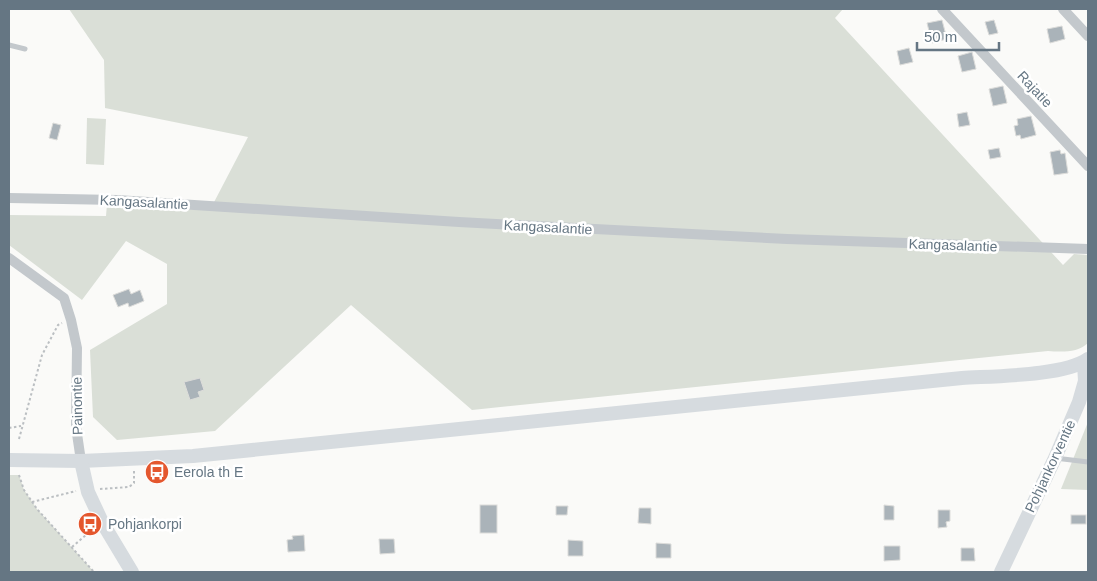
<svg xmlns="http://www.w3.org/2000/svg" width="1097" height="581" font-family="Arial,sans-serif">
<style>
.green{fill:#dadfd7}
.building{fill:#aab3b9;stroke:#dcdcda}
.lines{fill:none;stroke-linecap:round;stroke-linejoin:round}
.path{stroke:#bbbfc2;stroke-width:2;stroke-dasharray:2.5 2.5;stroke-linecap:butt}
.lane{stroke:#c3c8cc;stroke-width:5}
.street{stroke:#c3c8cc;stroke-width:10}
.secondary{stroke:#d6dbdf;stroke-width:14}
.labels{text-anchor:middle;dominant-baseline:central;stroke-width:5;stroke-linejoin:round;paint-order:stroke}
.street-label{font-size:14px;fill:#657683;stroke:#fff}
.poi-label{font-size:14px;fill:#657683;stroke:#fff;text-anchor:start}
</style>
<rect width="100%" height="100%" fill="#fafaf8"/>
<g class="green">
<path d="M69 9H843L835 18 1063 265 1074 254 1088 255V343C1078 353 1061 352 1048 351L472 410 351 305 215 431 117 440 93 417 90 350 167 304V264L126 241 82 300 9 245V215L106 216 107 204 212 206 248 137 105 108 104 60Z"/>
<polygon points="87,118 106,119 104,165 86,164"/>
<polygon points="1088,422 1088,490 1061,489"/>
<polygon points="9,475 19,475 24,490 37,509 94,572 9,572"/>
</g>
<g class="building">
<polygon points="942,20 947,39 932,43 927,23"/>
<polygon points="994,20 998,33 989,35 985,22"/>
<polygon points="1062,26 1065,39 1050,43 1047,29"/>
<polygon points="909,48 913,62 900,65 897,51"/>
<polygon points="972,52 976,69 962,72 958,56"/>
<polygon points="1003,86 1007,103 993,106 989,89"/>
<polygon points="967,112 970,125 959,127 957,114"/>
<polygon points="1031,116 1036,135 1021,139 1020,135 1016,136 1014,126 1018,125 1017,119"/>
<polygon points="53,123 61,125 57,140 49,138"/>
<polygon points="999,148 1001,157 990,159 988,150"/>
<polygon points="1060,150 1061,154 1065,153 1068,173 1054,175 1050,152"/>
<polygon points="129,289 131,294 140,290 144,301 129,307 128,303 118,307 113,295"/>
<polygon points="200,378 204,390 198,392 200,397 190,400 184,382"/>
<rect x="480" y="505" width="17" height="28"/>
<polygon points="884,505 894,506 894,520 884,520"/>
<polygon points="556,506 568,506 567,515 556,515"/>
<polygon points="639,508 651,508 651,524 638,523"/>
<polygon points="938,510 950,510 950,521 946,522 947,527 938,528"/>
<rect x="1071" y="515" width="15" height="9"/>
<polygon points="304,535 305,551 288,552 287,540 293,539 292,536"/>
<polygon points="379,539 394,539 395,553 380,554"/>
<polygon points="568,540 583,541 583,556 568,556"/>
<polygon points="656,543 671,544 671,558 656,558"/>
<polygon points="884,546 900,546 900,560 884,561"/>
<polygon points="961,548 974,548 975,561 961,561"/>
</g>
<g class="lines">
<g class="path">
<polyline points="9,428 21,426"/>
<polyline points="19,439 42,355 58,325 62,323"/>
<polyline points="19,475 24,490 37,509 94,572"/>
<polyline points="100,489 129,487 134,483 134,471"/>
<polyline points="32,502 76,491"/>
<polyline points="72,547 93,529"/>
</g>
<g class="lane">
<polyline points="9,45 25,49"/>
<polyline points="1055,458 1088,462"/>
</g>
<g class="street">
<polyline points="942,9 1088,166"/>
<polyline points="1063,9 1088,36"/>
<polyline points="9,198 117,200 459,222 787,239 1088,249"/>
<polyline points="9,258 64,298 71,320 77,348 76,427 81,461"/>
</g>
<g class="secondary">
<path d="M9 460 81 461 193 456 962 378C993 376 1065 376 1088 359"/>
<polyline points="81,461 88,492 102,522 132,572"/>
<polyline points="1001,572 1055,458 1079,402 1085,381 1084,363"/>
</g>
</g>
<defs>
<g id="bus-disc" transform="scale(1.25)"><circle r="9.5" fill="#e4572e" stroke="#fff"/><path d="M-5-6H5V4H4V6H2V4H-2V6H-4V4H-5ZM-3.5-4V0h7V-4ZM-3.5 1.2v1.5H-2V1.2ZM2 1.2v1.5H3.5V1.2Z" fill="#fff"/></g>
</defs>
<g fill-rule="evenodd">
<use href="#bus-disc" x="157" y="472"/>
<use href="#bus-disc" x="90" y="524"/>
</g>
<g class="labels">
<g class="street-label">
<text transform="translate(1035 89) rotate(47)">Rajatie</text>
<text transform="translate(144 202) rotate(3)">Kangasalantie</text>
<text transform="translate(548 227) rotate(3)">Kangasalantie</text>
<text transform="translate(953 245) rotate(2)">Kangasalantie</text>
<text transform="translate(77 406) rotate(-91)">Painontie</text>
<text transform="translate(1050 466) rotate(-65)">Pohjankorventie</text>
</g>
<g class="poi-label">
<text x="174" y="472">Eerola th E</text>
<text x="108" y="524">Pohjankorpi</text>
</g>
</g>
<rect width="1097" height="581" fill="none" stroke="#657683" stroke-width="20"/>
<path d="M917 42v8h82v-8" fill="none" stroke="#657683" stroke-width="2.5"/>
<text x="924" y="42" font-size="15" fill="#657683" stroke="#ffffff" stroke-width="4" paint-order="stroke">50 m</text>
</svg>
